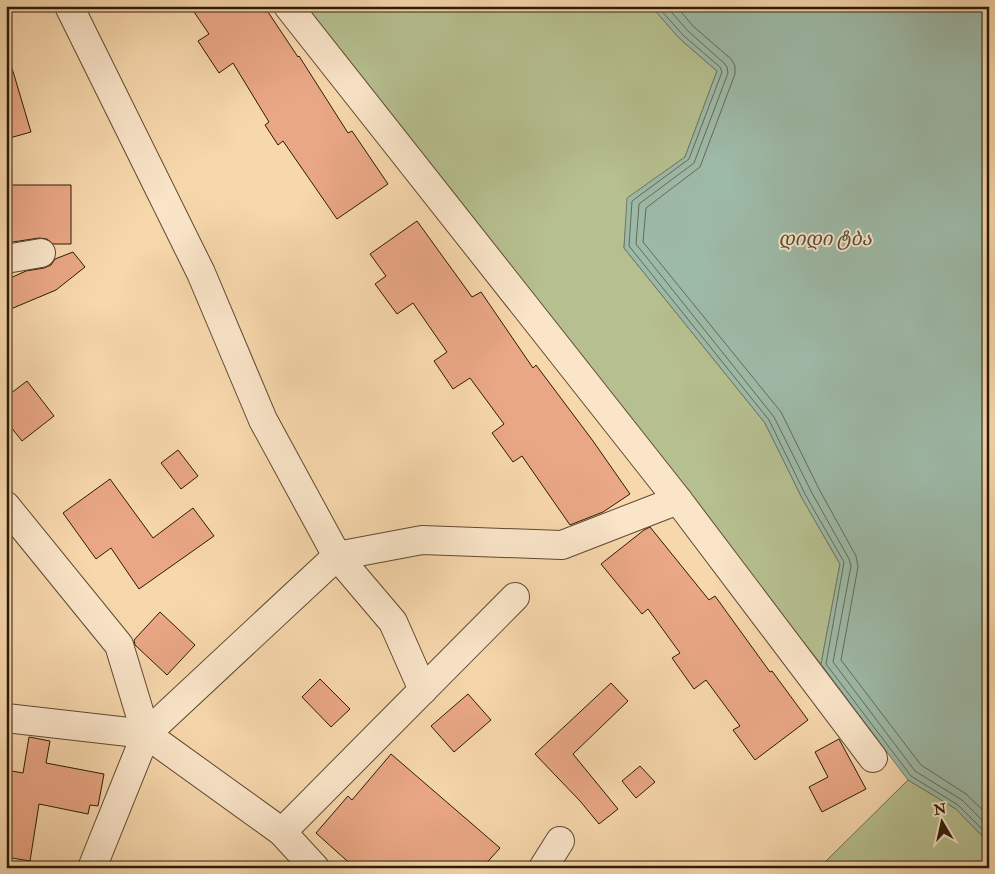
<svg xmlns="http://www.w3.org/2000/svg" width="995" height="874" font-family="'IM FELL Double Pica','Noto Serif Georgian',serif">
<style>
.green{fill:#b6bf8f;stroke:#716d4b}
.water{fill:#9dbaa8;stroke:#707a68}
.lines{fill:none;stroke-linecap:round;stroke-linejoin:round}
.shore{stroke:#646a58;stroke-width:1}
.building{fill:#eaa785;stroke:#2c1b07}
.minor-casing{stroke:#5f4a30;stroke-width:30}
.minor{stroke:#fae5c9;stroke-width:28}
.labels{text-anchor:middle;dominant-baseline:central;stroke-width:4;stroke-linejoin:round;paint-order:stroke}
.water-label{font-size:19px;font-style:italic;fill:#4e4b37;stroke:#fae5c9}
</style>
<rect width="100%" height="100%" fill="#f7d7ac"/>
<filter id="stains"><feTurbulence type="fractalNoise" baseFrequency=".004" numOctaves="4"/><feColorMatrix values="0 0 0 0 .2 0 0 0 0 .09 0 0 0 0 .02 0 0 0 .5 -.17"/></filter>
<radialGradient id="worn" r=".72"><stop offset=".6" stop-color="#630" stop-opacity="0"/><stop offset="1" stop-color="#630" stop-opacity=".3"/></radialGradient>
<g class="green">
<polygon points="295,6 651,6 680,39 717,71 685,157 628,198 624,248 765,423 802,498 840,564 821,664"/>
<polygon points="908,780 956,809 989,843 989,868 831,868 825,862"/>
</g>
<polygon class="water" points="651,6 989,6 989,843 956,809 908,780 821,664 840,564 802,498 765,423 624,248 627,198 685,157 717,71 680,39"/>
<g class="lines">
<g class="shore">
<polyline points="657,6 684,36 720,67 722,72 689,159 632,201 629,246 769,420 806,496 844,562 826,664 911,776 958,805 989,836"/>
<polyline points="666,6 688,31 724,63 727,67 728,73 694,163 639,204 636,244 774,417 812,493 849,559 851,566 833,662 915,771 962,800 989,827"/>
<polyline points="676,6 693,26 731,59 735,66 735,74 700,167 646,208 643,242 781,412 819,489 856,556 858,567 841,660 921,765 966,794 989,816"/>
</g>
</g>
<g class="building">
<polygon points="190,6 264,6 298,57 299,56 348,133 352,131 388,184 337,219 283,141 278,145 265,125 269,122 233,63 219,73 198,41 209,34"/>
<polygon points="12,68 31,132 6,139 6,69"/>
<polygon points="6,185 71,185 71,244 53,244 47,239 39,238 6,243"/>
<polygon points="417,221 472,297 481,292 533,368 536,365 593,441 630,494 603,512 570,525 522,456 513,462 492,433 504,424 470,378 453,389 434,361 447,352 413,303 397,314 375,284 386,276 370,254"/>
<polygon points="73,252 85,267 56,290 6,311 6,280 26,271 44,268 51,265 55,259"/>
<polygon points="27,381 54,416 22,441 6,421 6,397"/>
<polygon points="178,450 198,476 181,489 161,463"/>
<polygon points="110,479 153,538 193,508 214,536 139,589 111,548 96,559 63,513"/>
<polygon points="650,527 709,600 715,596 770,672 772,671 808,720 755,760 733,730 740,726 706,680 694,689 672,658 680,653 648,609 642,614 601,564 644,530"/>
<polygon points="160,612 195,645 167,675 135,645 134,640"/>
<polygon points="320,679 350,709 331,727 302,697"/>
<polygon points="611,683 628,701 573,754 618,809 599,824 580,801 535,754"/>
<polygon points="468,694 491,720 454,752 431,726"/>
<polygon points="29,737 50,741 46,763 104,774 98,806 90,805 88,814 39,804 30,861 6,857 6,770 23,773"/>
<polygon points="839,739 866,789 822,812 809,787 828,777 815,752"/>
<polygon points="391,754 500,848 482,868 355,868 316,833 348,796 352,800"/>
<polygon points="640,766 655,782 636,798 622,781"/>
</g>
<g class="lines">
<g class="minor-casing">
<g id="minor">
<polyline points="69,6 201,273 263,420 337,556 393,622 423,690"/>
<polyline points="288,6 678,500"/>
<polyline points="6,259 41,253"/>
<polyline points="6,506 119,645 146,734"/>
<polyline points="6,718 146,734 282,832 315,868"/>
<polyline points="282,832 515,597"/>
<polyline points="92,868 146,734 337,556 422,540 562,545 678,500 873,758"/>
<polyline points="543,868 560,841"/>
</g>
</g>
<use href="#minor" class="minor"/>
</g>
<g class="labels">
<g class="water-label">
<text x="825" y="239">დიდი ტბა</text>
</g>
</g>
<rect width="995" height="874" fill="none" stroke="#f7d7ac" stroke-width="25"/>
<rect x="8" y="8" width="980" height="859" fill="none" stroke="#2c1b07" stroke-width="2.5"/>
<rect x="12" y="12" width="970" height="849" fill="none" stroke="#2c1b07"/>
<g transform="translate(942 822) rotate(351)" stroke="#fae5c9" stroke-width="4" paint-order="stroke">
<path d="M0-4L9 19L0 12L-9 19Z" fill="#2c1b07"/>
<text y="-8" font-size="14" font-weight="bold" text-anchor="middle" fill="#2c1b07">N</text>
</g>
<rect width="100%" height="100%" filter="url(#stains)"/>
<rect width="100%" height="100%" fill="url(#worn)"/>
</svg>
